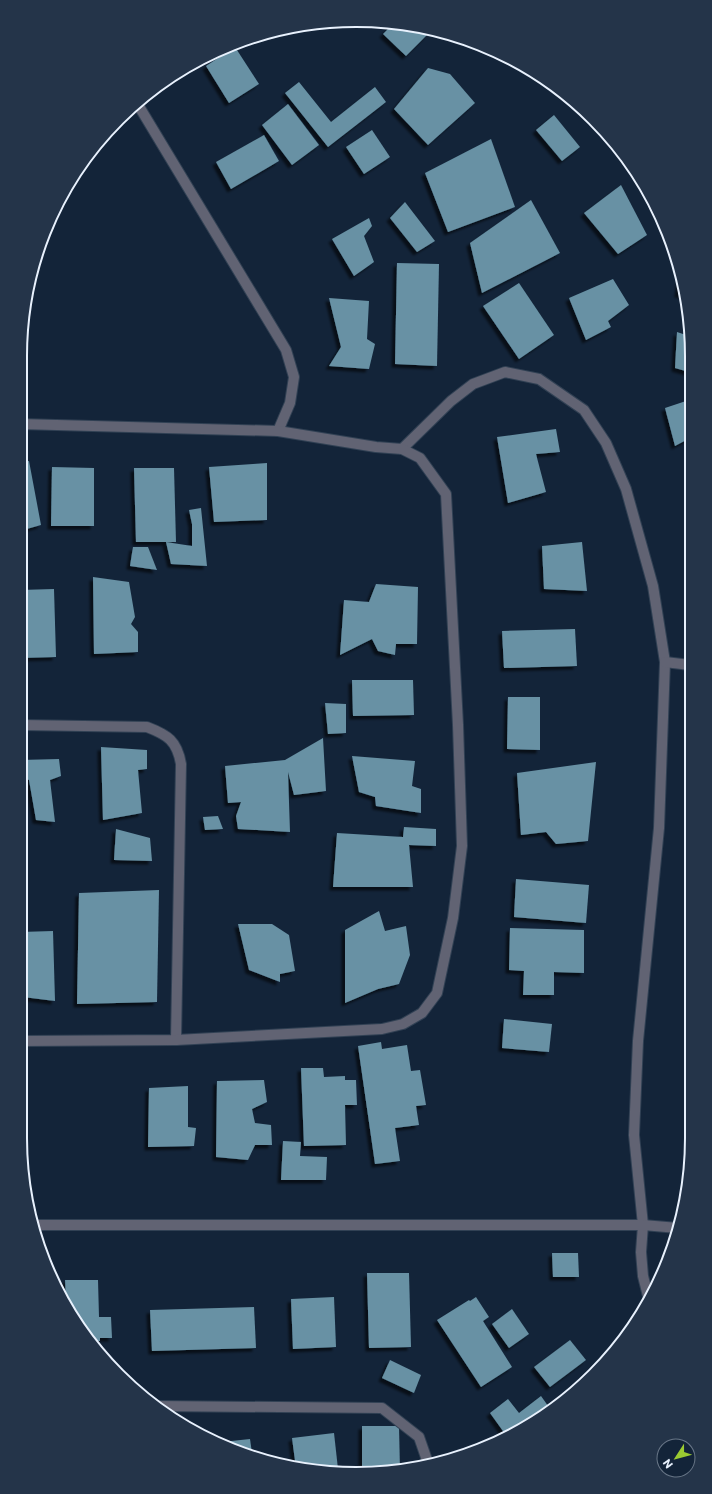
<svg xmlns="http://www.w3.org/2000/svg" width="712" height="1494" font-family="Commissioner,sans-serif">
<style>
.building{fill:#6791a4;filter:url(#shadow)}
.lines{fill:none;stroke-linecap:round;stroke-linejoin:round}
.minor-casing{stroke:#314154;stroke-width:12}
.minor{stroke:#616373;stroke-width:10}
.rim{fill:none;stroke:#e8f1fd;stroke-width:2}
</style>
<defs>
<filter id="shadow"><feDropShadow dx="-3.5" dy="3.5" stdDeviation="1" flood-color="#0009"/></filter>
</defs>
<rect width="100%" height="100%" fill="#132439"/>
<g class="building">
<polygon points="393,24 417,26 427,35 406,56 383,34"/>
<polygon points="235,47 259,84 229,103 206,66"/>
<polygon points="428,68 450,74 475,103 428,145 394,109"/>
<polygon points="299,82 331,122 375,87 386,102 328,147 285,93"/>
<polygon points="288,104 319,145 292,165 262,125"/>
<polygon points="554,115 580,147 562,161 536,130"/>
<polygon points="372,130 390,157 364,174 346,147"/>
<polygon points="264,135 279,161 231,189 216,162"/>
<polygon points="491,139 515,207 448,232 425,173"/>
<polygon points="621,185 647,235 618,254 584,213"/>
<polygon points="531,200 560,253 482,293 470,243"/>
<polygon points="405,202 435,241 417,252 390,218"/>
<polygon points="369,218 372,226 364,236 374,262 354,276 332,239"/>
<polygon points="397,263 439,264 437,366 395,364"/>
<polygon points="680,278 684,295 678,294"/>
<polygon points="613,279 629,305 608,321 611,327 586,340 569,298"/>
<polygon points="519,283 554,335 519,359 483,306"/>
<polygon points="329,298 369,301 367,339 375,344 369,369 329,366 341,347"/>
<polygon points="677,332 689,336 689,372 675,368"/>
<polygon points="689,400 690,438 675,446 665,408"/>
<polygon points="556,429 560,452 536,454 546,492 508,503 497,437"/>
<polygon points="29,461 41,525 23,530 24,559 20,559 20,462"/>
<polygon points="267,463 267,520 214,522 209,467"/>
<polygon points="52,467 94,468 94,526 51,526"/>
<polygon points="134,468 174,468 176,542 136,542"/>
<polygon points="201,508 207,566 171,564 166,542 192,546 192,524 189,510"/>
<polygon points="582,542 587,591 544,589 542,546"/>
<polygon points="133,547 148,547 157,570 130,566"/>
<polygon points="93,577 129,582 135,617 131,624 138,632 138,652 94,654"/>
<polygon points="376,584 418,587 417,644 396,644 395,655 378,651 372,639 340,655 344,600 369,602"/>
<polygon points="54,589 56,657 20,658 20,590"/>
<polygon points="575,629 577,666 504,668 502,631"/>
<polygon points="352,680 413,680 414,715 353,716"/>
<polygon points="508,697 540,697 540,750 507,749"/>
<polygon points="325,703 346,704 346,733 328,734"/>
<polygon points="323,738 326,791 294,795 288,772 290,832 238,829 236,816 241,802 228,803 225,766 285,760"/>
<polygon points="101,747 147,750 147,769 138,770 142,813 103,820"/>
<polygon points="352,756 415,761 412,786 421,789 421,813 376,806 375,797 359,792"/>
<polygon points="59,759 61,776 50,780 55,822 36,820 29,780 20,776 20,760"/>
<polygon points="596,762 588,841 556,844 546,832 521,835 517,773"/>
<polygon points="218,816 223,829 205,830 203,817"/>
<polygon points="404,827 436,829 436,846 409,845 413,887 333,887 337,833 403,837"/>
<polygon points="116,829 150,838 152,861 114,860"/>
<polygon points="516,879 589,885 586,923 514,917"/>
<polygon points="159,890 157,1002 77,1004 79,893"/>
<polygon points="379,911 385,931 406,926 410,955 399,984 378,989 345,1003 345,930"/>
<polygon points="238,924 272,924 289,935 295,971 280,974 280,982 249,970"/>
<polygon points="510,928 584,930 584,973 554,972 554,995 523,995 524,971 509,970"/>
<polygon points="53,931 55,1001 23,997 20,932"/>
<polygon points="504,1019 552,1024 549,1052 502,1048"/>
<polygon points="381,1042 382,1049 407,1045 411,1071 420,1070 426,1105 416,1106 419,1125 395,1128 400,1161 375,1164 358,1046"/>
<polygon points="301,1068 323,1068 324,1077 345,1076 345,1080 356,1080 357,1105 345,1105 346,1145 304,1146"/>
<polygon points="264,1080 267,1102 252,1109 255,1123 271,1125 272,1145 255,1145 248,1160 216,1157 217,1081"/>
<polygon points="188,1086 188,1127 196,1128 194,1146 148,1147 149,1088"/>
<polygon points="283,1141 301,1142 300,1156 327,1157 326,1180 281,1180"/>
<polygon points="552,1253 578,1253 579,1277 553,1277"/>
<polygon points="367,1273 409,1273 411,1347 369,1348"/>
<polygon points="65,1280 98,1280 99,1317 111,1317 112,1338 100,1338 100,1341 89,1341 66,1298"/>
<polygon points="334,1297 336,1347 293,1349 291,1299"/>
<polygon points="476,1297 489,1317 483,1321 512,1367 481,1387 437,1320 469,1300 470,1301"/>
<polygon points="254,1307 256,1348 152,1351 150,1310"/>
<polygon points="512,1309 529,1334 509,1348 492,1324"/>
<polygon points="570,1340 586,1360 550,1387 534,1367"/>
<polygon points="390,1360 421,1375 414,1393 382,1378"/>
<polygon points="541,1396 551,1410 508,1438 490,1413 508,1399 519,1413"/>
<polygon points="362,1426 399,1426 400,1471 362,1470"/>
<polygon points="334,1433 338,1469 296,1468 292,1438"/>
<polygon points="250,1439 252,1453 222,1442"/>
</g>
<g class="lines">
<g class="minor-casing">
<g id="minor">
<polyline points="137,103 286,350 294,377 290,403 278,431"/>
<polyline points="402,449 451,401 473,384 505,372 539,379 584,410 606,443 626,489 653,586 665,662 659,828 638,1041 634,1135 643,1225 641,1252 643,1276 648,1296"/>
<polyline points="665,662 690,665"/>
<path d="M20 725 147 727C168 735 177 741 181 764L176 1040"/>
<polyline points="20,1041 176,1040 382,1029 403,1024 422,1013 437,993 453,918 462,846 458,725 446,494 420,458 402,449 376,447 278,431 20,424"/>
<polyline points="34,1225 643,1225 678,1228"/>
<polyline points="155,1406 382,1408 419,1437 428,1463"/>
</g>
</g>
<use href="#minor" class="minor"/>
</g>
<path d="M0 0H712V1494H0ZM356 27H356A329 329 0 0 1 685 356V1138A329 329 0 0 1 356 1467H356A329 329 0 0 1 27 1138V356A329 329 0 0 1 356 27Z" fill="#243449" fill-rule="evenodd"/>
<path class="rim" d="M356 27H356A329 329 0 0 1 685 356V1138A329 329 0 0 1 356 1467H356A329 329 0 0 1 27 1138V356A329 329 0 0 1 356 27Z"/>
<g transform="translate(676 1458) rotate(234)"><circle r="19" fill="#132439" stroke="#687687"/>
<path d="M0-3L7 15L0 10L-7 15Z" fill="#9bcb32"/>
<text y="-6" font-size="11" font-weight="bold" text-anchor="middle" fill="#e8f1fd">N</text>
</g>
</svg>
